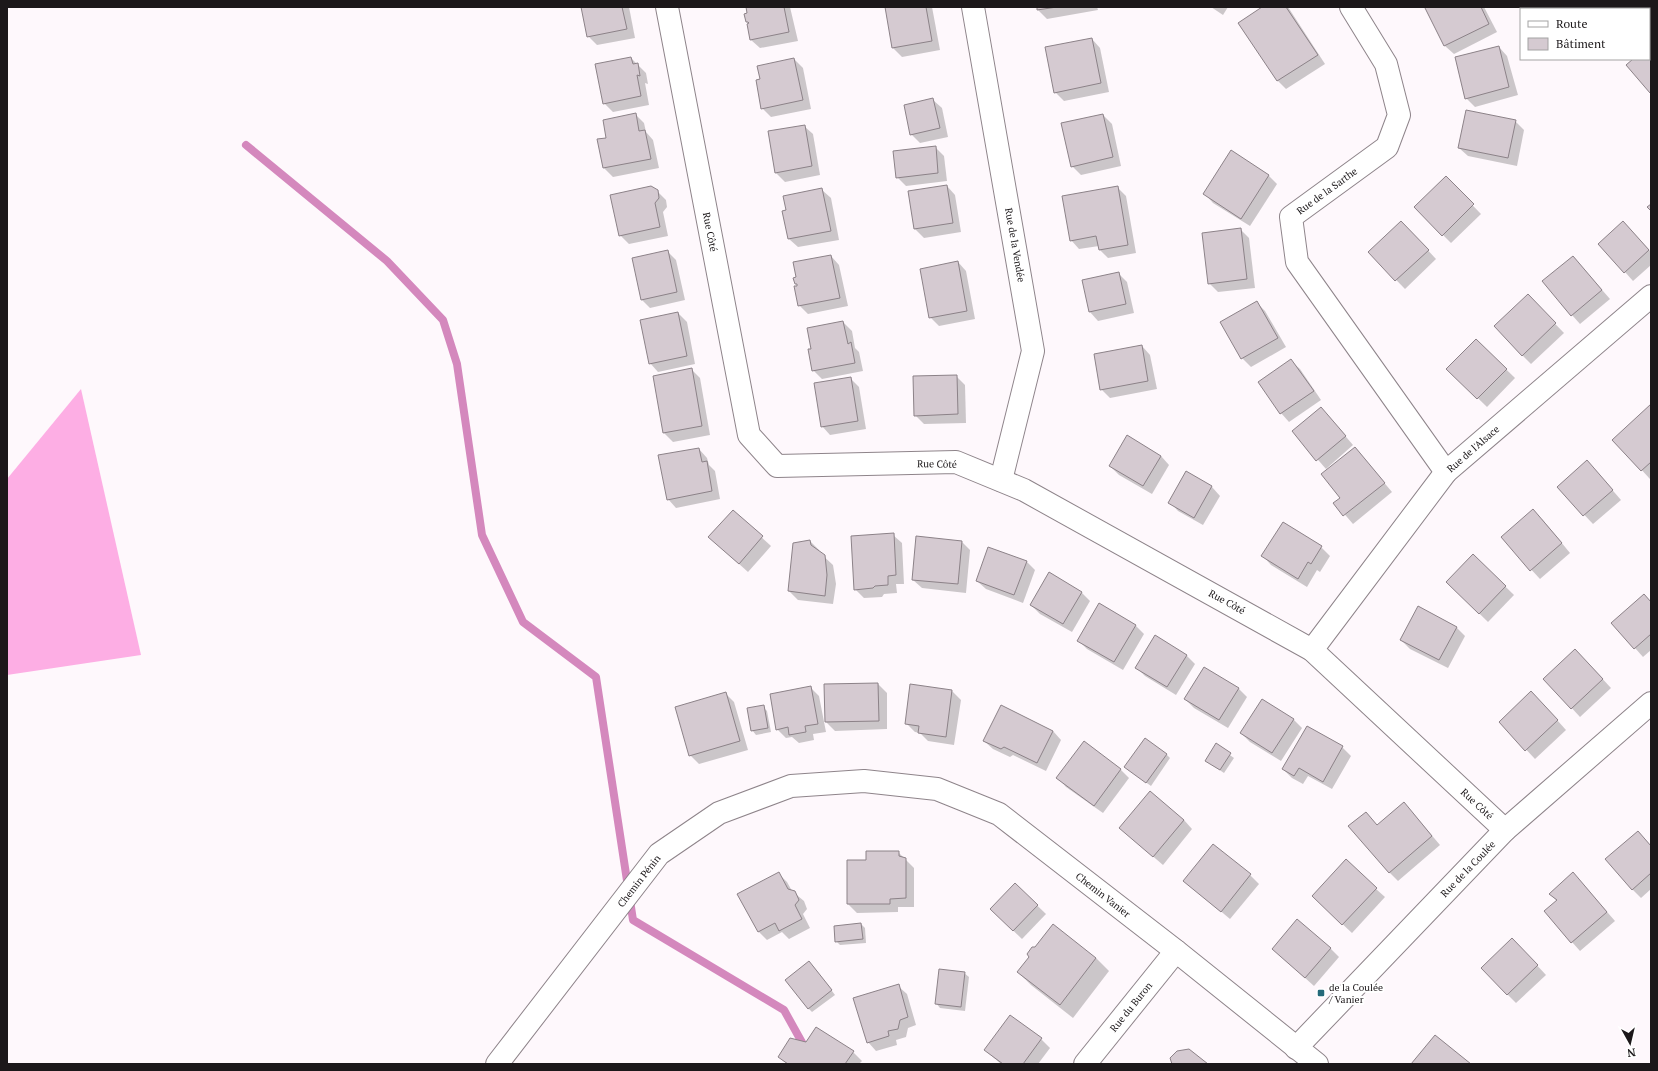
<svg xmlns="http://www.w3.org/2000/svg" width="1658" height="1071" font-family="'PT Serif',serif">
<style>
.forest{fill:#fdaee4}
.shadow{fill:#0003}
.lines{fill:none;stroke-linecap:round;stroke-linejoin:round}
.stream{stroke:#d488bd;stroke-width:8}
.building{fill:#d5cad1;stroke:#8c8288}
.minor-casing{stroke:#8e848a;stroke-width:24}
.minor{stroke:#fff;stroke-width:22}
.poi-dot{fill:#256a7a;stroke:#fff;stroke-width:1.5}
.labels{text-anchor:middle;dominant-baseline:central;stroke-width:4;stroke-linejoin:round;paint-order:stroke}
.street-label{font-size:10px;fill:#1c181a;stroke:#fff}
.poi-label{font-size:10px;fill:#1c181a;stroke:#fff;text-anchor:start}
</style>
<rect width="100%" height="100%" fill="#fef8fc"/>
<polygon class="forest" points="81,389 141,655 7,675 7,479"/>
<g class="shadow">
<polygon points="582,7 629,7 635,38 597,45 588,36"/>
<polygon points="747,7 790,7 798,41 760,48 751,40 748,25 749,24 746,21 748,14"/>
<polygon points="886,7 932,7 940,50 902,57 893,48"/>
<polygon points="1038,7 1097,7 1098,10 1047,19 1038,10"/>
<polygon points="1211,7 1228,7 1223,15"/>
<polygon points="1263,7 1288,7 1325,64 1286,89 1278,81 1240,23"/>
<polygon points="1428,7 1484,7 1497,32 1454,54 1445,46 1426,8"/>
<polygon points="1092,39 1100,48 1109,92 1064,101 1055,92"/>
<polygon points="1499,47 1507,56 1518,95 1475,107 1466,98"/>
<polygon points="631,58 646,73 648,84 645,83 649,105 613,112 604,103"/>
<polygon points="794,59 803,68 811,109 771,117 762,108 761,80"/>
<polygon points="933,100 942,108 948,137 920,143 911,134"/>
<polygon points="636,115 644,123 646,132 653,140 659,168 613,177 604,168 599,140 607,138"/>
<polygon points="1103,115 1112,124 1121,166 1081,175 1072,166"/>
<polygon points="1515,121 1524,130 1517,166 1468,156 1459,148"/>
<polygon points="804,126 813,134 820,175 785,182 776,173 769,132"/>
<polygon points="935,147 944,156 947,181 906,186 897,177"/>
<polygon points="1232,152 1269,176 1277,184 1250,226 1213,203 1205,194"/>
<polygon points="1446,178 1481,214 1451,243 1415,207"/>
<polygon points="947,186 955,195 961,232 924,238 915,229 909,192"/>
<polygon points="1117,187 1126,196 1136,253 1108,258 1100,250 1099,246 1079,249 1071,240"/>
<polygon points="822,190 831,198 839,240 798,247 789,239"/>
<polygon points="657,191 666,200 667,207 663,212 668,236 629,244 620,235"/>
<polygon points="1623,222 1651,252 1651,265 1633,281 1625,272"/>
<polygon points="1240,229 1249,238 1255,288 1218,292 1209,283"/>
<polygon points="1410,231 1436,259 1405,289 1369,252"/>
<polygon points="667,251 676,260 685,300 650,308 641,299"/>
<polygon points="831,256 839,265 848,306 808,314 799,305 799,287 796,283"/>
<polygon points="958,262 966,271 975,319 939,326 930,317"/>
<polygon points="1581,266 1610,299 1580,324 1572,315"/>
<polygon points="1118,273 1127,282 1134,313 1098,321 1090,312 1083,281"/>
<polygon points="1256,302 1265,311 1286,347 1251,367 1242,358"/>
<polygon points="1536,304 1564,333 1531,364 1522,355"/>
<polygon points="678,313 687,322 695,364 658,372 650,363"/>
<polygon points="843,322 852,331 855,348 859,352 863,371 822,379 813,370 812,350"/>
<polygon points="1476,340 1515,378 1487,407 1448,369"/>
<polygon points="1142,346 1150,355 1157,389 1110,398 1101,389"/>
<polygon points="1291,361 1300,369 1321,400 1289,422 1281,413"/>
<polygon points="691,369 700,378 710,435 673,442 664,433 654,376"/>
<polygon points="956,376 965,385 966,423 924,424 915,415"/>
<polygon points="850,378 859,387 866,429 830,435 822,426"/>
<polygon points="1651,406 1651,478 1650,479 1614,440"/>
<polygon points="1329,417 1353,445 1326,469 1293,431"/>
<polygon points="1355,448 1392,492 1353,524 1335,503 1341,498"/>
<polygon points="699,449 707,458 709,465 715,471 720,499 676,508 668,499"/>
<polygon points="1161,456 1169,465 1152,494 1119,475 1110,466"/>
<polygon points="1595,470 1621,500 1593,524 1558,487"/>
<polygon points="1187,473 1212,487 1220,496 1203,525 1178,511 1170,502"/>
<polygon points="733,511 771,546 748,572 709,537"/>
<polygon points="1542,519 1570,553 1540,579 1502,538"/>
<polygon points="893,535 902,543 904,584 896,584 897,593 884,594 882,597 864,598 855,589"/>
<polygon points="810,541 819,550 819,552 833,565 836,584 833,604 798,600 789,591"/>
<polygon points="962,542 970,550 966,593 922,588 913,580"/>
<polygon points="1321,547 1330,556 1320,572 1317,570 1307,587 1271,565 1263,556"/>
<polygon points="1473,555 1514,595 1488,622 1447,582"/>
<polygon points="1026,561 1035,570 1023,603 986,589 977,581"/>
<polygon points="1050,574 1082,593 1090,601 1072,632 1040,614 1031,605"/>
<polygon points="1644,595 1651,602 1651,650 1643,657 1635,648"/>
<polygon points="1135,625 1144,634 1123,670 1087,649 1079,641"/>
<polygon points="1456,627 1465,636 1448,668 1410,649 1401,640"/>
<polygon points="1186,655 1195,664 1176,695 1145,676 1137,668"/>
<polygon points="1584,659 1611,688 1580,717 1545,679"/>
<polygon points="878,684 887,693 887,729 835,731 826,722 825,685"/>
<polygon points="911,686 952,691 961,700 954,745 928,741 920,733 915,732 906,723"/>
<polygon points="810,687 819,696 826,732 813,734 814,740 799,743 792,737 786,738 777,729"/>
<polygon points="1238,688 1247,697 1228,728 1194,708 1185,699"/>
<polygon points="725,693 734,702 748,750 699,764 690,755"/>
<polygon points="1540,701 1566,730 1535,759 1500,722"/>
<polygon points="763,707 767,711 771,732 756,735 752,730"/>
<polygon points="1293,719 1302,728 1281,761 1250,742 1241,733"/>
<polygon points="1307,727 1342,747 1351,756 1332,789 1308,776 1303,784 1292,778 1283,769"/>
<polygon points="1053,731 1061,740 1046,771 1013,755 1010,757 993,749 984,741"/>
<polygon points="1216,745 1234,758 1224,773 1206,761"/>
<polygon points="1166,754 1170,758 1151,786 1130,771"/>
<polygon points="1120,769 1129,778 1103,813 1066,787 1058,778"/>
<polygon points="1412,812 1440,845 1398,881 1389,872 1377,826"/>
<polygon points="1184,820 1192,829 1163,865 1120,828"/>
<polygon points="1638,832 1651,846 1651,889 1641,898 1632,889"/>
<polygon points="898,852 914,868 914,907 898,907 898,912 857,913 848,904 867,861"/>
<polygon points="778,873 787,882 792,891 804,901 807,909 803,914 810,928 789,939 782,932 767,940 759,932"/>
<polygon points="1250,875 1259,884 1230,919 1185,881"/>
<polygon points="1581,882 1615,921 1580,951 1572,942 1557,901 1550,894"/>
<polygon points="1015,884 1046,914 1022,939 991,909"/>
<polygon points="1376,889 1385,897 1352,933 1322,905"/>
<polygon points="861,924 865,928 866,943 840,945 836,941"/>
<polygon points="1330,948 1339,957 1314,986 1273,949"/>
<polygon points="1521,948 1546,975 1516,1003 1507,994"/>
<polygon points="1096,958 1109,971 1073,1018 1031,985 1018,972"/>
<polygon points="813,966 835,995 812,1012 808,1008"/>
<polygon points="964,973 969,977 965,1011 940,1008 936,1003"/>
<polygon points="898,986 907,994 916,1025 908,1028 906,1037 896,1040 897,1045 876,1051 868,1042"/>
<polygon points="1041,1039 1050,1048 1038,1064 1001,1064 985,1050"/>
<polygon points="853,1052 862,1061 859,1064 787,1064 779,1057"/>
</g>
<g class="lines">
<polyline class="stream" points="246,145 387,261 443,320 457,364 482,535 523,622 596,677 633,920 784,1010 814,1064"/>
</g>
<g class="building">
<polygon points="581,7 622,7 627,29 587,37"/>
<polygon points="746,7 784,7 789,32 750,40 747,24 749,23 748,22 746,22 744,14 747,13"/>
<polygon points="885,7 926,7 932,41 892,48"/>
<polygon points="1037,7 1057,7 1037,10"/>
<polygon points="1262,7 1286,7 1318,55 1277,81 1238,23"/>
<polygon points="1426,7 1481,7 1489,24 1444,46 1425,8"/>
<polygon points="1585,7 1637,7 1639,9 1586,9"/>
<polygon points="1092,38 1101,83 1054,93 1045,47"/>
<polygon points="1651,44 1651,92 1650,93 1626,65 1633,59 1649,59 1649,46"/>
<polygon points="1499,46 1509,87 1465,99 1455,57"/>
<polygon points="631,57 633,64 638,63 640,76 637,75 641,96 603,104 595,64"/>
<polygon points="794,58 803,100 761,109 756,80 760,79 757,66"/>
<polygon points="933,98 940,128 910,135 904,105"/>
<polygon points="1466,110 1516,120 1508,158 1458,148"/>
<polygon points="636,113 639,131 645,130 651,159 603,168 597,139 606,138 603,120"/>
<polygon points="1103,114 1113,157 1071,167 1061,123"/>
<polygon points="805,125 812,166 775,173 768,131"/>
<polygon points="936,146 938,173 896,178 893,151"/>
<polygon points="1231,150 1269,175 1241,219 1203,194"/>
<polygon points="1446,176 1474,204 1442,236 1414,207"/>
<polygon points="947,185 953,223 914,229 908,191"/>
<polygon points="651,186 658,190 659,198 655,203 660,227 619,236 610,195"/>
<polygon points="1118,186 1128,245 1099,250 1096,236 1070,241 1062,196"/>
<polygon points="822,188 831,231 788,239 782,211 786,210 783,196"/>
<polygon points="1651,204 1651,211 1647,207"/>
<polygon points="1401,221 1429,250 1395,281 1368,252"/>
<polygon points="1623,221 1649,250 1624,273 1598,244"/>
<polygon points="1241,228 1247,279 1208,284 1202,233"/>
<polygon points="668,250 677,292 641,300 632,258"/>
<polygon points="831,255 840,298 798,306 794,286 797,286 797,284 795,284 793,278 796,277 793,262"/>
<polygon points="1573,256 1602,290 1571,316 1542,281"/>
<polygon points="958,261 967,311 929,318 920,269"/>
<polygon points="1119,272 1126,304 1089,312 1082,280"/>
<polygon points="1528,294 1556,323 1522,356 1494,326"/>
<polygon points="1257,301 1278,338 1241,359 1220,322"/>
<polygon points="678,312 687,356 649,364 640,320"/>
<polygon points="843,321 848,344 851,342 855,363 812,371 808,349 811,349 807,328"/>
<polygon points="1476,339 1507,369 1477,399 1446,369"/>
<polygon points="1142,345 1148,381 1100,390 1094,354"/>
<polygon points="1291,359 1314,391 1280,414 1258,382"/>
<polygon points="692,368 702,426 663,433 653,376"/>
<polygon points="957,375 958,414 914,416 913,376"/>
<polygon points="851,377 858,421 821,427 814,383"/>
<polygon points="1651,404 1651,462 1641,471 1612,440"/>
<polygon points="1321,407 1346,436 1316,461 1292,431"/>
<polygon points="1127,435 1161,456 1143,486 1109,466"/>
<polygon points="1355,447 1385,483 1343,516 1333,503 1340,498 1321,474"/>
<polygon points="699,448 702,462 707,461 712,491 667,500 658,455"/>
<polygon points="1587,460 1613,490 1583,516 1557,487"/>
<polygon points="1186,471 1212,486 1194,518 1168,503"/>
<polygon points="1533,509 1562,543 1530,571 1501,537"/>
<polygon points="733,510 763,536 739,564 708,537"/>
<polygon points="1283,522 1322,546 1311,564 1308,562 1298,579 1261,556"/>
<polygon points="894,533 896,575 888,576 888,585 875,586 873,588 854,590 851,536"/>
<polygon points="916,536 962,541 958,584 912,580"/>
<polygon points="810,540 811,545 825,555 827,575 825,596 788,591 793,543"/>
<polygon points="988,547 1027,561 1014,595 976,581"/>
<polygon points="1473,554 1506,586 1479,614 1446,582"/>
<polygon points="1049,572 1082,592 1063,624 1030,605"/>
<polygon points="1644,594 1651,602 1651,634 1634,649 1611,623"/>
<polygon points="1099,603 1136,625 1114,662 1077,641"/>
<polygon points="1418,606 1457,627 1439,660 1400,640"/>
<polygon points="1155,635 1187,655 1167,687 1135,668"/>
<polygon points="1575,649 1603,679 1571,709 1543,679"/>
<polygon points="1204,667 1239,688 1219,720 1184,699"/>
<polygon points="878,683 879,721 825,722 824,684"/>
<polygon points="910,684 952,690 946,737 918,733 919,726 905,724"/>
<polygon points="811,686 818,724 805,726 806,732 789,735 788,727 776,730 770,694"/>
<polygon points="1531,691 1558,720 1525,751 1499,722"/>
<polygon points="726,692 740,741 689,756 675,707"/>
<polygon points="1262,699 1294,719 1272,753 1240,733"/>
<polygon points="764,705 768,728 751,731 747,708"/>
<polygon points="1001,705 1053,731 1037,763 1004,747 1001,749 983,741"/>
<polygon points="1307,726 1343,746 1323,782 1299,768 1294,776 1282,769"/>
<polygon points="1145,738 1167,754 1146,783 1124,767"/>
<polygon points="1084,741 1121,769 1094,806 1056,778"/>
<polygon points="1216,743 1231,753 1220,770 1205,761"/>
<polygon points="1150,791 1184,820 1153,857 1119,828"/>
<polygon points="1404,802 1432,836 1389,873 1348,826 1366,812 1377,825"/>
<polygon points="1638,831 1651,846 1651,873 1632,890 1605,859"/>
<polygon points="1213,844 1251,874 1221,912 1183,881"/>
<polygon points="866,851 899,851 899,856 906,858 906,898 890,899 890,904 847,904 847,860 866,860"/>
<polygon points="1346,859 1377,888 1342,925 1312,896"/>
<polygon points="779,872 788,889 795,891 799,900 795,905 802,919 779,931 775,923 758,932 737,894"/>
<polygon points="1573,872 1607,912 1571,943 1544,911 1557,900 1549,894"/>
<polygon points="1015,883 1038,905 1013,931 990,909"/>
<polygon points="1297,919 1331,948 1305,978 1272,949"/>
<polygon points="861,923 863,939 835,942 834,926"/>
<polygon points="1053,924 1096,958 1060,1005 1017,972 1029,957 1027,954 1032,947 1035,947"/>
<polygon points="1512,938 1538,965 1507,995 1481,968"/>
<polygon points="809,961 832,990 808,1009 785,980"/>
<polygon points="939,969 965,972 961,1007 935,1004"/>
<polygon points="899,984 908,1017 900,1020 898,1029 888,1031 889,1036 867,1043 853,998"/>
<polygon points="1010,1015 1042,1038 1023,1064 1003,1064 984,1050"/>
<polygon points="816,1027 854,1051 845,1064 788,1064 778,1057 790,1038 806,1042"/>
<polygon points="1435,1035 1471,1064 1411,1064"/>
<polygon points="1189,1049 1208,1064 1172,1064 1170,1058 1177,1051"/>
</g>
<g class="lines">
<g class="minor-casing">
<g id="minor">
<polyline points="667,7 749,435 777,466 956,462 1024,490 1312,650 1505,830"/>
<polyline points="973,7 1033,351 1001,480"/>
<polyline points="1351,7 1386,64 1399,115 1387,147 1291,217 1297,262 1446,472"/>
<polyline points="1312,650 1446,472 1651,296"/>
<polyline points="1296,1048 1505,830 1651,703"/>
<polyline points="497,1064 659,854 719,813 791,786 864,781 937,789 999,814 1176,951 1317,1064"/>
<polyline points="1085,1064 1176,951"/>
</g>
</g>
<use href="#minor" class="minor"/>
</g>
<rect class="poi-dot" x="1317" y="989" width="8" height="8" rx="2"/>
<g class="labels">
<g class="street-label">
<text transform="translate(1327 191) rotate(-36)">Rue de la Sarthe</text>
<text transform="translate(710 232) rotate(79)">Rue Côté</text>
<text transform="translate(1015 245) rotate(80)">Rue de la Vendée</text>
<text transform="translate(1473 449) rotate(-41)">Rue de l'Alsace</text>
<text transform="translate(937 464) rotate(1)">Rue Côté</text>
<text transform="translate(1227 602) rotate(29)">Rue Côté</text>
<text transform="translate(1477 804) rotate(43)">Rue Côté</text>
<text transform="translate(1468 869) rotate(-46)">Rue de la Coulée</text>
<text transform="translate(639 881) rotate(-52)">Chemin Pénin</text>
<text transform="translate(1103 895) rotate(38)">Chemin Vanier</text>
<text transform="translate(1131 1007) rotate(-51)">Rue du Buron</text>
</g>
<g class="poi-label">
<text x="1329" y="987">de la Coulée<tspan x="1329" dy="12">/ Vanier</tspan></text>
</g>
</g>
<rect width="1658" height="1071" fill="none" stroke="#1c181a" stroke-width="16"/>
<rect x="1520" y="8" width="130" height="52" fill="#ffffff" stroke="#a4a3a3"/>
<rect x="1528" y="21" width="20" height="6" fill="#ffffff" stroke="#a4a3a3"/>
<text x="1556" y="28" font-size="12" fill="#1c181a">Route</text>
<rect x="1528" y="38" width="20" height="12" fill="#d5cad1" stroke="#a4a3a3"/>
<text x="1556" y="48" font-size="12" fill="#1c181a">Bâtiment</text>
<g transform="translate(1630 1043) rotate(172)" stroke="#ffffff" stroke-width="3" paint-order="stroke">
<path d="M0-3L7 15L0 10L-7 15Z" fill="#1c181a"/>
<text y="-6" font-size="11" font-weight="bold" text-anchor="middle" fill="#1c181a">N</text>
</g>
</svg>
